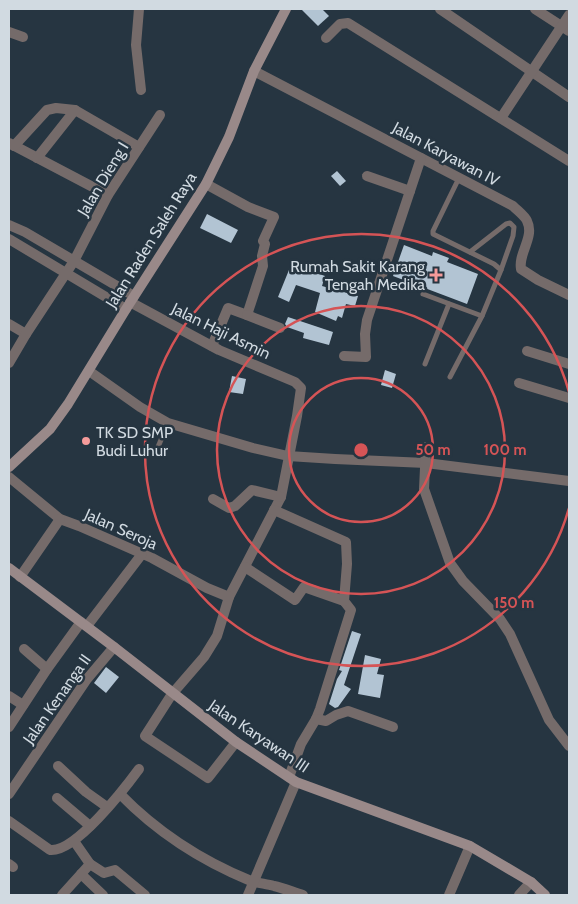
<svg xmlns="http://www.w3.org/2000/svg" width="578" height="904" font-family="Cabin,sans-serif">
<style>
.building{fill:#b2c4d3}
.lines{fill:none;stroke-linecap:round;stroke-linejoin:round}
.lane{stroke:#756b6a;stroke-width:5}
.street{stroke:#756b6a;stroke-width:10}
.secondary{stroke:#998989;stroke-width:10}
.ring{fill:none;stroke:#d55456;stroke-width:2.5}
.poi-dot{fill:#f59b9a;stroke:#263541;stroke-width:2}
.labels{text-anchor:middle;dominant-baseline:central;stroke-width:5;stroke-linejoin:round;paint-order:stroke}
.street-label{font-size:16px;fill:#d1dae1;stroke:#263541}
.poi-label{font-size:16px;fill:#d1dae1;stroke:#263541;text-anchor:end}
.centre{fill:#d55456;stroke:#263541;stroke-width:2.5}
.ring-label{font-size:15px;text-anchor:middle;font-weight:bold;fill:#d55456;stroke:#263541;stroke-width:5;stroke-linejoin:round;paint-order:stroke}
</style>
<rect width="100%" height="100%" fill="#263541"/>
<g class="building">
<polygon points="301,9 322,9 329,16 318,26"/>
<polygon points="337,171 346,181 340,186 331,176"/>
<polygon points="207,214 238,230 231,243 200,228"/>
<polygon points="404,245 432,256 433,252 449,258 447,262 478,274 467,304 393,276"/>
<polygon points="291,265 307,272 308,270 325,276 322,286 358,296 355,306 346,304 342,318 338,316 336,321 315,312 320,293 296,285 289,302 278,297"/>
<polygon points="288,317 333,332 329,345 303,338 304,333 287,327 285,324"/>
<polygon points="385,370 396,374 392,388 381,385"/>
<polygon points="232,376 246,379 243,394 229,392"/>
<polygon points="352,631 361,634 344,685 351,689 338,707 335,708 329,704 337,679 342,671 339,670"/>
<polygon points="365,655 381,659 377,674 384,675 380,698 358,694"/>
<polygon points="106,667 119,677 106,693 94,683"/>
</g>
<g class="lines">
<g class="lane">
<polyline points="470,252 506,224 510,223 514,227 513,236 501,270"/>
<polyline points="423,294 482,316"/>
<polyline points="425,364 449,304"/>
<polyline points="450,377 482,316 501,270 494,264 433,234 433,231 459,178"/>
<polyline points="158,447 168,423"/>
</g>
<g class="street">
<polyline points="139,9 136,45 141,90"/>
<polyline points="440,9 569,97"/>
<polyline points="535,9 569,31"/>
<polyline points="9,32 23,37"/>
<polyline points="326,38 340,24 348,23 569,161"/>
<path d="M254 71 513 206C518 211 525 216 527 221 535 237 518 253 521 269L538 280 569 295"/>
<polyline points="501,118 569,15"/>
<polyline points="9,143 108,195"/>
<polyline points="14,146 47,110 56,108 75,110 139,147"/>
<polyline points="37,158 75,110"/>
<polyline points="367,176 410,191"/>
<polyline points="206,184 248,207 274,217 263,241 265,244 262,256 263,266 247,315 228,308 212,346"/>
<polyline points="9,225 25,232 134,296"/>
<polyline points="9,239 126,309"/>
<polyline points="130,302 219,350 295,382 301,388 297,416 281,497 229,597 217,636 204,657 172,694 145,736 208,778 236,742"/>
<polyline points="247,315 280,328"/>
<polyline points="9,324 26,334"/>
<polyline points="527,351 569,364"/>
<polyline points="344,356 366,357 365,334 367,320 421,158"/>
<polyline points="9,363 26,334 74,261 108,195 160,115"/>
<polyline points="89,371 140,407 168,423 253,448 288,456 335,459 426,463 569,481"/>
<polyline points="519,383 569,398"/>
<polyline points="426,447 424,489 450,563 463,581 500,619 510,634 549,720 569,746"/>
<polyline points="9,477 60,519 79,526 152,558 207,588 229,597"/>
<polyline points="213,499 229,508 235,506 252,490 281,497"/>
<polyline points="274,510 346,542 347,564 344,601 351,610 320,709 316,719 301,744 289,777"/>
<polyline points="245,567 295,600 304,587 344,601"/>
<polyline points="20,577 60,519"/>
<polyline points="87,626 142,554"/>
<polyline points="24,649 47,669"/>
<polyline points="9,696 23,705"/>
<polyline points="316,719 326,721 336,715 348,711 393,727"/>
<polyline points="9,727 47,669 81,622"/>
<polyline points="58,766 86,792 107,807"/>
<polyline points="9,794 87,679 114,647"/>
<path d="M120 794C157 832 202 861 251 881 258 883 266 884 274 886 283 888 293 892 303 895"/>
<polyline points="57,798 90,826"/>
<path d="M9 821 50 850C75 853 125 788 139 769"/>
<polyline points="74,841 90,864 104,873 115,870 145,895"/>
<polyline points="9,864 13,867"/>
<polyline points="81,874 103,895"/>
<polyline points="62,895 90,864"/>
<polyline points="248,895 296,782"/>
<polyline points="449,895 470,846"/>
<polyline points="519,895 531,882"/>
</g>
<g class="secondary">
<polyline points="9,467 50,429 68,404 126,309 206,184 229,137 254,71 286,9"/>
<polyline points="9,568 114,647 236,742 296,782 470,846 531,882 545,895"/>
</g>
</g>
<g class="ring">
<circle cx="361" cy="450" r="72"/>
<circle cx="361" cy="450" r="144"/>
<path d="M569 508A216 216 0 1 1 569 392"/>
</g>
<g class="poi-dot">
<path d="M433.5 267.5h5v5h5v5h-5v5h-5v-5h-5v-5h5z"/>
<circle cx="86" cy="441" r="5"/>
</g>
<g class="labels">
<g class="street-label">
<text transform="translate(446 154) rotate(28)">Jalan Karyawan IV</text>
<text transform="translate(103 179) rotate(-59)">Jalan Dieng I</text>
<text transform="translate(151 240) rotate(-58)">Jalan Raden Saleh Raya</text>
<text transform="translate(221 331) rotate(26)">Jalan Haji Asmin</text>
<text transform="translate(121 529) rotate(24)">Jalan Seroja</text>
<text transform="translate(57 699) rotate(-55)">Jalan Kenanga II</text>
<text transform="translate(259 736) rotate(34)">Jalan Karyawan III</text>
</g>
<g class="poi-label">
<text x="425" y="266">Rumah Sakit Karang<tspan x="425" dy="18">Tengah Medika</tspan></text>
<text x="96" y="432" text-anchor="start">TK SD SMP<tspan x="96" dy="18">Budi Luhur</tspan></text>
</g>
</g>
<circle cx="361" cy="450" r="8" class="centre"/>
<g class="ring-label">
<text x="433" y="455">50 m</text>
<text x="505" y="455">100 m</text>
<text x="514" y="608">150 m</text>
</g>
<rect width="578" height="904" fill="none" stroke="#d1dae1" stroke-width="20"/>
</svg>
